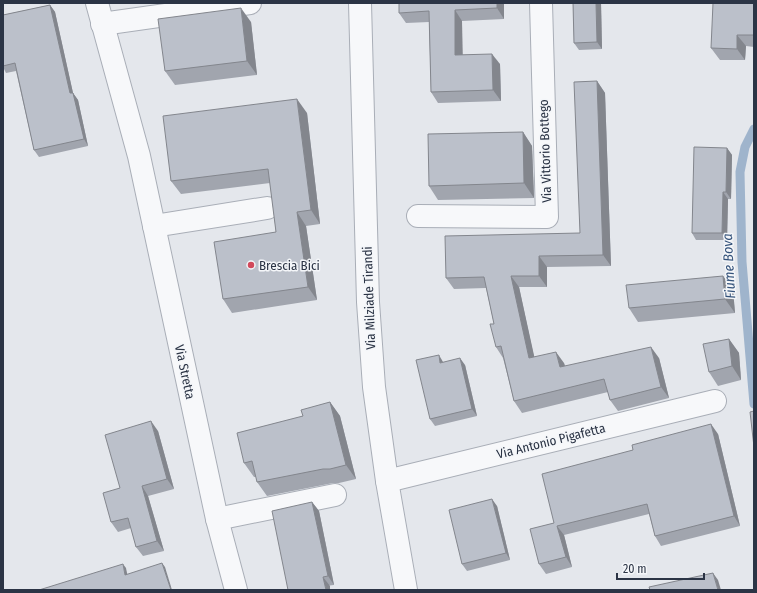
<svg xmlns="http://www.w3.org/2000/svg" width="757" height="593" font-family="'Fira Sans Condensed',sans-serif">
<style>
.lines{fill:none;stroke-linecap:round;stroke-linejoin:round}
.stream{stroke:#9fb4cc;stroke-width:9}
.minor-casing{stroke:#a9aeb7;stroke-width:24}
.tertiary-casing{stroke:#a9aeb7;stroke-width:24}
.minor{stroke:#f7f8fa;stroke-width:22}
.tertiary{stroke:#f7f8fa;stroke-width:22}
.wall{fill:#a1a5ae}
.shaded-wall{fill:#83868d}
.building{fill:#bbc0ca;stroke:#83868d}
.poi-dot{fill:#d1495b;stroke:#f4f6f9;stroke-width:1.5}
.labels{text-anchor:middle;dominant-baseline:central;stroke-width:3;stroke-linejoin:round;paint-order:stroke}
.street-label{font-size:13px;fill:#2b3445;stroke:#f4f6f9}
.poi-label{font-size:13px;fill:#2b3445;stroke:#f4f6f9;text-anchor:start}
.water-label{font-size:14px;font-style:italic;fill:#34527a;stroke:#f4f6f9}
</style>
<rect width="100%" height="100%" fill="#e4e7ec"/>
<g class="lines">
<polyline class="stream" points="754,129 745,147 740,172 742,262 754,404"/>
<g class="minor-casing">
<g id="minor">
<polyline points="97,3 139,156 217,519 236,590"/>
<polyline points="102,24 250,3"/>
<polyline points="418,216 547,217 541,3"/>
<polyline points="154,226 267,208"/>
<polyline points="387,481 715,401"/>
<polyline points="217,519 335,495"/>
</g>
</g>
<g class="tertiary-casing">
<polyline id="tertiary" points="360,3 368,302 374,387 387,481 406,590"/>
</g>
<use href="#minor" class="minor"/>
<use href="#tertiary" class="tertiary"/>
</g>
<g class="wall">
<polygon points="504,3 504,19 462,21 462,55 500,64 501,101 438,103 431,92 429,22 406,23 399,13"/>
<polygon points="573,3 601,3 602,49 579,50 574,43"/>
<polygon points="754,3 754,47 746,46 745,60 720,60 711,48"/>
<polygon points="50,5 55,12 73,93 78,100 88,146 39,157 34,150 16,71 6,73 4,69 3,70 3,15"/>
<polygon points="251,22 257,75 175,85 165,71"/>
<polygon points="597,81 605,93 611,266 547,267 547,287 519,287 534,357 564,363 565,366 659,358 669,398 618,411 610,400 608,392 522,413 514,401 503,358 496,347 494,324 486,288 454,289 446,278 580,233"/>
<polygon points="307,113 320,224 306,226 317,300 232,313 223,299 276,232 270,183 181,194 171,181"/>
<polygon points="523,132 532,146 534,198 438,200 429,186"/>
<polygon points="727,148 732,155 731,199 728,199 727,240 696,240 692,233"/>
<polygon points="723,276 733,290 735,313 638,322 629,308"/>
<polygon points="729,339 739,353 741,380 718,386 709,372"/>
<polygon points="443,362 465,365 477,416 435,426 430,419"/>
<polygon points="330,402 340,416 356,479 339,483 333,483 267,496 257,482 256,477 254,477 244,463 303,416"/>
<polygon points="158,431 174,489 148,496 164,551 143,556 136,547 131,528 118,532 111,522 120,488"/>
<polygon points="718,434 740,526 661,546 655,536 649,514 564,535 572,567 546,574 539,564 554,523"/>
<polygon points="312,502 319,511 334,585 288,590"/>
<polygon points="497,506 510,560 467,571 462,564"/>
</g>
<g class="shaded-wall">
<polygon points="497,3 504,3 504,19 497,8"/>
<polygon points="596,3 601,3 602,49 597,42"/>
<polygon points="50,5 55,12 73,93 78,100 88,146 84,139 70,93"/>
<polygon points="241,8 251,22 257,75 247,61"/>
<polygon points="455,10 462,21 463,65 455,55"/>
<polygon points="737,35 746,46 745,60 737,49"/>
<polygon points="492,54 500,64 501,101 493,90"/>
<polygon points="597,81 605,93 611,266 603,255"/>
<polygon points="297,99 307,113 320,224 311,210"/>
<polygon points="523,132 532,146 534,198 524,183"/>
<polygon points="727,148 732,155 731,199 726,192"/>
<polygon points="723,192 728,199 727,240 722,233"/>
<polygon points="297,212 306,226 317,300 308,287"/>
<polygon points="539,256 547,267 547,287 539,276"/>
<polygon points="511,276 519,287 537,369 529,358"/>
<polygon points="723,276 733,290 735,313 725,299"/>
<polygon points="729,339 739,353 741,380 732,366"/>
<polygon points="651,347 659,358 669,398 661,387"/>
<polygon points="556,352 564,363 568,378 560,367"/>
<polygon points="439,355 443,362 440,363"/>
<polygon points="460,358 465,365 477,416 472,409"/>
<polygon points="330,402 340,416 356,479 346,465"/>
<polygon points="151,421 158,431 174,489 167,479"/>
<polygon points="711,424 718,434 740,526 734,516"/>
<polygon points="142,486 148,496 164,551 157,541"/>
<polygon points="492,499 497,506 510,560 506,553"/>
<polygon points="312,502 319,511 334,585 328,576"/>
<polygon points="557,526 564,535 572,567 566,557"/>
<polygon points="162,563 165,567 172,590 171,590"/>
<polygon points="123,564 126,568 128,578 125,575"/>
<polygon points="713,573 718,580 721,590 718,590"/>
<polygon points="323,577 330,586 330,590 326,590"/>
</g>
<g class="building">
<polygon points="399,3 497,3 497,8 455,10 455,55 492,54 493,90 431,92 429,11 399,13"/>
<polygon points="573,3 596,3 597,42 574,43"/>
<polygon points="713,3 754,3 754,35 737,35 737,49 711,48"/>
<polygon points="50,5 70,93 73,93 84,139 34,150 15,63 3,66 3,15"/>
<polygon points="241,8 247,61 165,71 158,19"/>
<polygon points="597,81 603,255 539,256 539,276 511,276 529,358 556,352 560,367 651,347 661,387 610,400 604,379 514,401 501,346 496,347 490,324 494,324 484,277 446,278 445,236 580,233 574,82"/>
<polygon points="297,99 311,210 297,212 308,287 223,299 214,242 276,232 268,169 171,181 163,116"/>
<polygon points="523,132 524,183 429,186 428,134"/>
<polygon points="694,147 727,148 726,192 723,192 722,233 692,233"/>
<polygon points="723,276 725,299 629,308 626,285"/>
<polygon points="729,339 732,366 709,372 703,344"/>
<polygon points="439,355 440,363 460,358 472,409 430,419 416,360"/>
<polygon points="330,402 346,465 330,469 323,469 257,482 252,461 244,463 237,433 303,416 301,410"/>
<polygon points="754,411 754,447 750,412"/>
<polygon points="151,421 167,479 142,486 157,541 136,547 128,518 111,522 103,493 120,488 105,435"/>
<polygon points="711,424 734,516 655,536 647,504 557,526 566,557 539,564 530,529 554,523 542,474 633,450 632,445"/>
<polygon points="492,499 506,553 462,564 449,510"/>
<polygon points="312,502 328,576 323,577 326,590 288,590 272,511"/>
<polygon points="162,563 171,590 39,590 123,564 125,575"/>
<polygon points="713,573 718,590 650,590 649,587"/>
</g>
<circle class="poi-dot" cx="251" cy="265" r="4"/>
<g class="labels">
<g class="street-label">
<text transform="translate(545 151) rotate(-92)">Via Vittorio Bottego</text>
<text transform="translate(369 298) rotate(-92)">Via Milziade Tirandi</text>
<text transform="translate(185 372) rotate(78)">Via Stretta</text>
<text transform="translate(551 441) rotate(-14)">Via Antonio Pigafetta</text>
</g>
<g class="poi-label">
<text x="259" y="265">Brescia Bici</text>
</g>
<g class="water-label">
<text transform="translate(729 266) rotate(-93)">Fiume Bova</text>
</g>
</g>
<rect width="757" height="593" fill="none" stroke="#2b3445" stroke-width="8"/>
<path d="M617 573v6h87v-6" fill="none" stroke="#2b3445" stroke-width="2"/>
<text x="623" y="573" font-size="12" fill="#2b3445" stroke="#f4f6f9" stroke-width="3" paint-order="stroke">20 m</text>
</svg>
